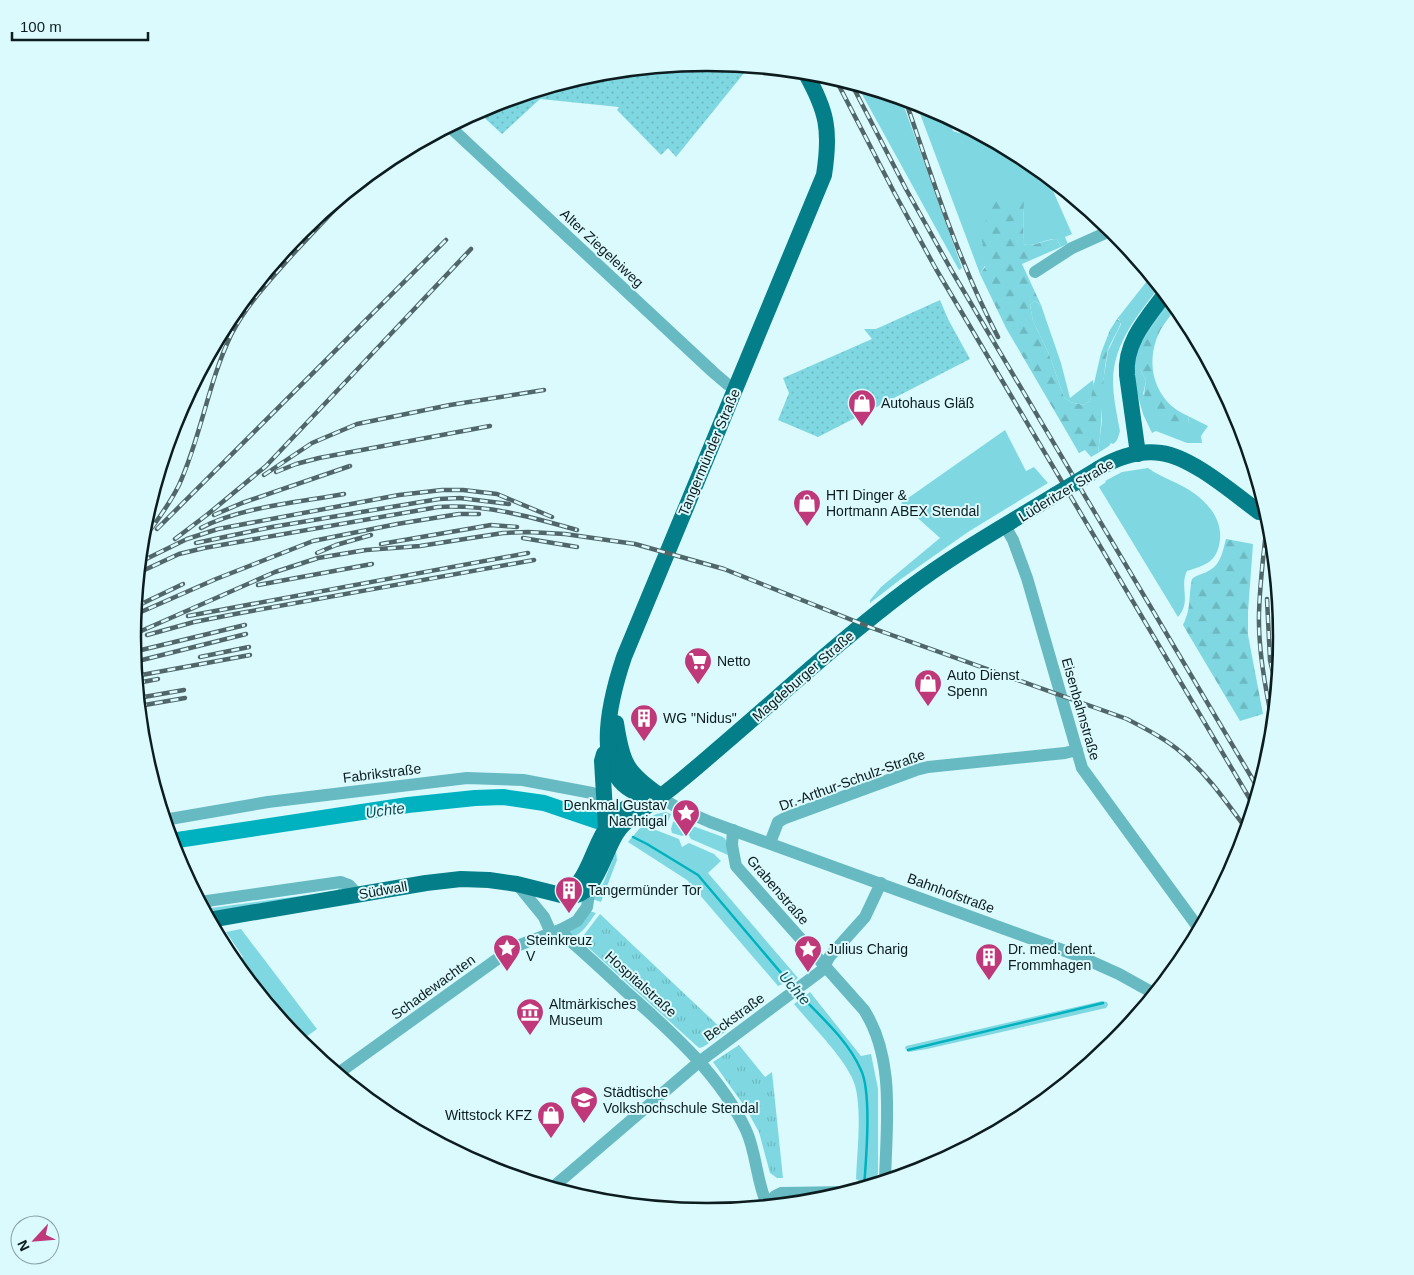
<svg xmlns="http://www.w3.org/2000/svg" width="1414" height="1275" font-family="Arial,sans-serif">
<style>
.grass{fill:#7fd8e1}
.forest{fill:url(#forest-firs)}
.park{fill:url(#park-tufts)}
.garden{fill:url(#garden-dots)}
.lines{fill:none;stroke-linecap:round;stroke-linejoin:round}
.stream{stroke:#00b2c0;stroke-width:2.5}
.river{stroke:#00b2c0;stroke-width:16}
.minor{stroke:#68bac2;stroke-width:12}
.major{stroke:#047e88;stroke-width:16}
.rail-casing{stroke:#516668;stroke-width:4.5}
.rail{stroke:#dafafe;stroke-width:2.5;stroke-dasharray:8;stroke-linecap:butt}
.major-bridge{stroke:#047e88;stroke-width:16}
.labels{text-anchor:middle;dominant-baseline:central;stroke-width:4;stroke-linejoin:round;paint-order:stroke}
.street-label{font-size:14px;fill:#0d1c1e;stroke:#dafafe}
.poi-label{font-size:14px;fill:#0d1c1e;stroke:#dafafe;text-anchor:start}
.water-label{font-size:15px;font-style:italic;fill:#104d53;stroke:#dafafe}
.rim{fill:none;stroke:#0d1c1e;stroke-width:2.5}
</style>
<defs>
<pattern id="forest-firs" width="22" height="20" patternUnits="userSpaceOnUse" patternTransform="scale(1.25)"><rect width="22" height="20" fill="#7fd8e1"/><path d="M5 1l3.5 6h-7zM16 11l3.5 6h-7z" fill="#6db9c1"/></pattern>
<pattern id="park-tufts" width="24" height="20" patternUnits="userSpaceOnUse" patternTransform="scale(1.25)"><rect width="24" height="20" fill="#7fd8e1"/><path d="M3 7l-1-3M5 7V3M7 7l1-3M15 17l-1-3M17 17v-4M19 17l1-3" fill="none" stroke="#6db9c1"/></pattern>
<pattern id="garden-dots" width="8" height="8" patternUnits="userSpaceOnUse" patternTransform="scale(1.25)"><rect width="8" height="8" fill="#7fd8e1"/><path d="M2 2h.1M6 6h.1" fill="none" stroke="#6db9c1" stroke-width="1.8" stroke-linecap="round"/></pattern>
</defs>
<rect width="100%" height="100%" fill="#dafafe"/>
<g class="grass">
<polygon points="857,85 901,98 962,268 959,270"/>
<path d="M916 103 927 106 947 117 953 131 959 133 970 129C989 140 1035 159 1044 178L1047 177 1072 234 1065 237 1068 244 1061 247 1057 239C1045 238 1034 248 1023 244L1024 201 980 274Z"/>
<path d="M1151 276 1159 287C1138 315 1114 342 1113 380 1113 397 1117 415 1120 431 1118 437 1118 441 1113 444L1111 443 1109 446 1098 453 1102 420 1101 394 1108 351 1121 324 1119 319H1117Z"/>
<polygon points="1169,299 1171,301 1143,339 1140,369 1146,381 1143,394 1189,424 1188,416 1208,426 1201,436 1202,443 1187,443 1156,431 1152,433 1143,414 1132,375 1136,347"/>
<polygon points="1034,301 1041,305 1061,363 1070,398 1093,380 1094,386 1090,401 1083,405 1070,402 1064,397 1049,354 1033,321 1030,305"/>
<polygon points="1005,430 1026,471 1034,467 1048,483 968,532 901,579 870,603 870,600 881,587 940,538 901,503"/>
<path d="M1148 468C1156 474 1164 477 1172 481 1195 491 1223 511 1220 540 1217 562 1206 565 1187 571 1179 587 1192 601 1178 617L1099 487 1106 482 1105 481 1122 472Z"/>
<polygon points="666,812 671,814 667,824 664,828 643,822 656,814"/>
<polygon points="675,821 690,825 723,837 727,841 728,855 691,839 688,834 682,836 672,833 671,829 673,822"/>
<polygon points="643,827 648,827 679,839 682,847 689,843 714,854 721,861 708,873 798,978 788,986 785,983 778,986 687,880 628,842 640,828"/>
<polygon points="616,851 617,860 601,902 592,899 595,892 603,884"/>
<polygon points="340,885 345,889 205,913 202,907 212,905 211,908 337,891"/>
<path d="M589 911 596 913C589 922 583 934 572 937L570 932Z"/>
<polygon points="241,929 317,1029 299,1042 234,963 243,957 226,932"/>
<path d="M810 992 861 1056 871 1054 878 1089V1173L876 1180 873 1183H861L856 1179C857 1153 863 1103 853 1080 842 1055 812 1026 794 1004Z"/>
<polygon points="1102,1001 1107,1002 1108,1005 1106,1008 927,1049 908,1052 905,1048 906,1046"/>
</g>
<g class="forest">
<path d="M1021 197 1024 201 1023 244C1034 248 1045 239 1057 239L1061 247 1022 264 1041 305 1034 301 1030 305 1033 321 1049 354 1064 397 1070 402 1083 405 1090 401 1101 353 1110 330 1117 319 1121 322C1118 333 1109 343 1107 354 1101 387 1103 420 1098 453L1091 457 1085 450 1079 453 1006 328 980 274 985 267 981 230 995 202 1000 198Z"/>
<path d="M1171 301 1176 307C1171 316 1163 324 1159 333 1144 365 1155 402 1188 416L1189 424 1188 427 1181 430C1152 420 1139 414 1146 381L1140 369 1135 368 1143 339Z"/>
<path d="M1226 539 1253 544 1248 612V635L1263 714 1240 721 1183 625C1192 607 1188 597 1192 579 1198 574 1204 574 1210 570 1221 564 1223 550 1226 539Z"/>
</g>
<g class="park">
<polygon points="600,914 725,1032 703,1047 699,1048 580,940"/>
<polygon points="739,1045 765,1077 772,1072 783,1178 777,1178 770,1173 759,1132 745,1107 713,1062"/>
</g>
<g class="garden">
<polygon points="707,63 749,67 676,157 668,148 661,155 617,110 619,107 540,99 502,134 477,111 487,106 595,73"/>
<polygon points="940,300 948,319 970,359 818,437 778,420 789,393 783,378 872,339 864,329 876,329"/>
</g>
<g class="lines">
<g class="stream">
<polyline points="633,837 647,844 698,875 793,987"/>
<path d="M798 993C820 1016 848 1040 861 1070 872 1093 866 1160 864 1188"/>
<polyline points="908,1050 1103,1003"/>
</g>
<polyline class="river" points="171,841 408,805 475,798 503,797 544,803 597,821"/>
<g class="minor">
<polyline points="449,126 713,372 727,384 735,389"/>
<polyline points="1035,272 1072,248 1112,230"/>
<polyline points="1005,526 1013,540 1027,578 1082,768 1200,930"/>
<polyline points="660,797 678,808 710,822 1079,956 1119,974 1155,994"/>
<polyline points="164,820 268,802 467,778 523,780 592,793 604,797"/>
<path d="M733 830 732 845 736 866 864 1010C896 1060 886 1125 885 1182"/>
<polyline points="770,843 778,822 785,818 916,770 928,767 1065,753 1077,750"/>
<polyline points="517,884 544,917 551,933"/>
<polyline points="200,902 341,882 349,885 358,895"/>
<path d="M562 929 567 938C589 957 610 977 632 997 675 1035 721 1077 746 1130 757 1154 756 1182 768 1207"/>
<polyline points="337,1074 514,947 562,929 577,921 587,907 590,887"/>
<polyline points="552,1188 699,1062 821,971 830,956 865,917 881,883"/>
<polyline points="766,1207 775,1196 781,1193 849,1192"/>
</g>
<g class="major">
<path d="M1138 454 1127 375C1124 343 1147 318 1165 294"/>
<path d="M1098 469C1116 458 1139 450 1161 453 1192 457 1233 493 1259 512"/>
<path d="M616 723C622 763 626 772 659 795"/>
<path d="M660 797C653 796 644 796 637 793 589 773 612 693 624 657L824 175C831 130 827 111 805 72"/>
<polyline points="606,828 602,761 604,754 609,750"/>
<path d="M564 893C599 881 589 813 644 801"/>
<path d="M209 920 426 883 461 879 489 880 517 884 565 896C601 900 602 843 625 823 638 812 652 803 665 793 681 781 696 768 711 755 777 699 840 640 908 589 954 554 1006 525 1055 495"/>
</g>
<g class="rail-casing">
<g id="rail">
<polyline points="835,78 895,194 936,269 1254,806"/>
<polyline points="851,83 906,189 953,273 1259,790"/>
<path d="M905 99C933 180 958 261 998 337"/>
<polyline points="276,472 296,464 319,458 490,426"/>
<polyline points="264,475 312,443 357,424 450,405 544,390"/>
<polyline points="214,515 242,503 350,466"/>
<path d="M1268 516C1264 548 1260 580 1259 613 1258 650 1265 688 1273 724"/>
<path d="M201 528C240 507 301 502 344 494"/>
<polyline points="157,529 446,240"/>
<polyline points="523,538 577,547"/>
<polyline points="175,539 208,514 266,466 471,249"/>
<path d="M141 542C155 524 169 505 179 485 201 437 208 383 231 335 247 304 270 280 293 254 316 229 340 204 363 180"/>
<polyline points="196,543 272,527 439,499 460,498 509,504"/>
<polyline points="381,544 491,525 517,527"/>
<polyline points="317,553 336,545 371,535"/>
<polyline points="142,561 187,539 218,529 399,495 442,490 463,490 497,494 552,517"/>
<path d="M138 573 179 554 204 548 438 507C487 504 531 517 577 530"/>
<polyline points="258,585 372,564"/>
<polyline points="1267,599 1270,660 1277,690"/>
<polyline points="137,606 183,584"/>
<polyline points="134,615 216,579 313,541 397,524 459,514 479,514"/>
<polyline points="188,616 528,553"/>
<path d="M132 635 275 572 318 558 366 550 420 546 503 533 528 532 565 534 635 544 724 569 872 628 1127 719C1146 729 1166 739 1182 753 1208 775 1227 803 1247 830"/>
<polyline points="147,635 194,622 235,614 534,560"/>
<polyline points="133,652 245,625"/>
<polyline points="200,657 249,647"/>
<polyline points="134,662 246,634"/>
<polyline points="136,676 250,655"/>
<polyline points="137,683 158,679"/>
<polyline points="138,698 184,690"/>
<polyline points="139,706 185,698"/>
</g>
</g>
<use href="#rail" class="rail"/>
<polyline class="major-bridge" points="1055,495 1098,469"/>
</g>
<defs>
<g id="shop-pin" transform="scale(1.4375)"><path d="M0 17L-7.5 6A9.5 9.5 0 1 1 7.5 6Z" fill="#be387a" stroke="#dafafe"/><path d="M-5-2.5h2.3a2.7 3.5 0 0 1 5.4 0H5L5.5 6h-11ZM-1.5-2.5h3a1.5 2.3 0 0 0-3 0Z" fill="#fff"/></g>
<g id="supermarket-pin" transform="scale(1.4375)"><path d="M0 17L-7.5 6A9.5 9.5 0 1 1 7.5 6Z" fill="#be387a" stroke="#dafafe"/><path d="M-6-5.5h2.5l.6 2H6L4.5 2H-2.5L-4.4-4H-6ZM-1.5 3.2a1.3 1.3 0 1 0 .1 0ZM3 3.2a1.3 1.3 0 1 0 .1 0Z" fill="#fff"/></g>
<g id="building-pin" transform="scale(1.4375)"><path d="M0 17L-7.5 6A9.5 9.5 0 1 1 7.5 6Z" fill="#be387a" stroke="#dafafe"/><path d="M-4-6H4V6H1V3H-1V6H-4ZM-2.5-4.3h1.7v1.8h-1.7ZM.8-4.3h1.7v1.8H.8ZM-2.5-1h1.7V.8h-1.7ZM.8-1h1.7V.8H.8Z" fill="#fff"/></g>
<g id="sight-pin" transform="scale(1.4375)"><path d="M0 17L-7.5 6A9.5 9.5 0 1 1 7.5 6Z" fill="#be387a" stroke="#dafafe"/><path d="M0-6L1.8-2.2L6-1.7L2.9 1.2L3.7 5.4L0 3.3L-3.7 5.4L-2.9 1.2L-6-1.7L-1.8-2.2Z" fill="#fff"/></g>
<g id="museum-pin" transform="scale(1.4375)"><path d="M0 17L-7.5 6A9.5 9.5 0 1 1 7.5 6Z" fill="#be387a" stroke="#dafafe"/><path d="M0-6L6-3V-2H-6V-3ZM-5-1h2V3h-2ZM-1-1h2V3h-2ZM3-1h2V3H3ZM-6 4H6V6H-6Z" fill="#fff"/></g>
<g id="university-pin" transform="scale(1.4375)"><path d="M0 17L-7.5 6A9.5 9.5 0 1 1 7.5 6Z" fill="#be387a" stroke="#dafafe"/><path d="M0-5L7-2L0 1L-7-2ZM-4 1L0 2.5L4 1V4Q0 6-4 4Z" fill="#fff"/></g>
</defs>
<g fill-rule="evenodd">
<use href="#shop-pin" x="862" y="403"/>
<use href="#shop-pin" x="807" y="503"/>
<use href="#supermarket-pin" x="698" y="661"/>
<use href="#shop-pin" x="928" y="683"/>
<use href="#building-pin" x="644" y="718"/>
<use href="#sight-pin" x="686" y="813"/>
<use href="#building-pin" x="569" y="890"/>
<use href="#sight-pin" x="507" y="948"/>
<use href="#sight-pin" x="808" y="949"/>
<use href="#building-pin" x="989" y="957"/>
<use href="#museum-pin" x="530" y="1012"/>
<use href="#university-pin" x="584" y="1100"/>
<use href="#shop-pin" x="551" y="1115"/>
</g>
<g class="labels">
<g class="street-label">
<text transform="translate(602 248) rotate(43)">Alter Ziegeleiweg</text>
<text transform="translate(709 452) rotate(-67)">Tangermünder Straße</text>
<text transform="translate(1066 490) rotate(-31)">Lüderitzer Straße</text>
<text transform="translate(803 676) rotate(-41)">Magdeburger Straße</text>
<text transform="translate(1081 709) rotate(74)">Eisenbahnstraße</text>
<text transform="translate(382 773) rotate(-7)">Fabrikstraße</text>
<text transform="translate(852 780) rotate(-20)">Dr.-Arthur-Schulz-Straße</text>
<text transform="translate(383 890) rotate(-10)">Südwall</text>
<text transform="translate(778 890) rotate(49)">Grabenstraße</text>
<text transform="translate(951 893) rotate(20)">Bahnhofstraße</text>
<text transform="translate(641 984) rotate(42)">Hospitalstraße</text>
<text transform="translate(433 987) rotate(-36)">Schadewachten</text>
<text transform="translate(734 1017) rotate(-36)">Beckstraße</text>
</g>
<g class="poi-label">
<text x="881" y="403">Autohaus Gläß</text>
<text x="826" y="495">HTI Dinger &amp;<tspan x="826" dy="16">Hortmann ABEX Stendal</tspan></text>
<text x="717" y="661">Netto</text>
<text x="947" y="675">Auto Dienst<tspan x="947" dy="16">Spenn</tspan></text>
<text x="663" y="718">WG "Nidus"</text>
<text x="667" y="805" text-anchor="end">Denkmal Gustav<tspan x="667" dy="16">Nachtigal</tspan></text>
<text x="588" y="890">Tangermünder Tor</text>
<text x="526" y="940">Steinkreuz<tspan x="526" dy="16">V</tspan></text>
<text x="827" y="949">Julius Charig</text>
<text x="1008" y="949">Dr. med. dent.<tspan x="1008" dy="16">Frommhagen</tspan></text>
<text x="549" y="1004">Altmärkisches<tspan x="549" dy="16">Museum</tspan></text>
<text x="603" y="1092">Städtische<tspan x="603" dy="16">Volkshochschule Stendal</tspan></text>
<text x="532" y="1115" text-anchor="end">Wittstock KFZ</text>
</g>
<g class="water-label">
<text transform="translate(385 810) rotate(-8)">Uchte</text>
<text transform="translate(795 988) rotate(49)">Uchte</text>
</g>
</g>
<path d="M0 0H1414V1275H0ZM141 637a566 566 0 1 1 1132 0a566 566 0 1 1-1132 0Z" fill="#dafafe" fill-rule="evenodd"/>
<path class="rim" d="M141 637a566 566 0 1 1 1132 0a566 566 0 1 1-1132 0Z"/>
<g transform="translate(35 1240) rotate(244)"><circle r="24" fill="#dafafe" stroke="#88a1a4"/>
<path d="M0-4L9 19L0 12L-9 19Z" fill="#be387a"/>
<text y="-8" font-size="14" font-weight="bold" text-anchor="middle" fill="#0d1c1e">N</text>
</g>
<path d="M12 32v8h136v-8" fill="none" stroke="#0d1c1e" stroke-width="2.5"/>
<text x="20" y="32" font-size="15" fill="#0d1c1e" stroke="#dafafe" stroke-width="4" paint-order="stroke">100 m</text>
</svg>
